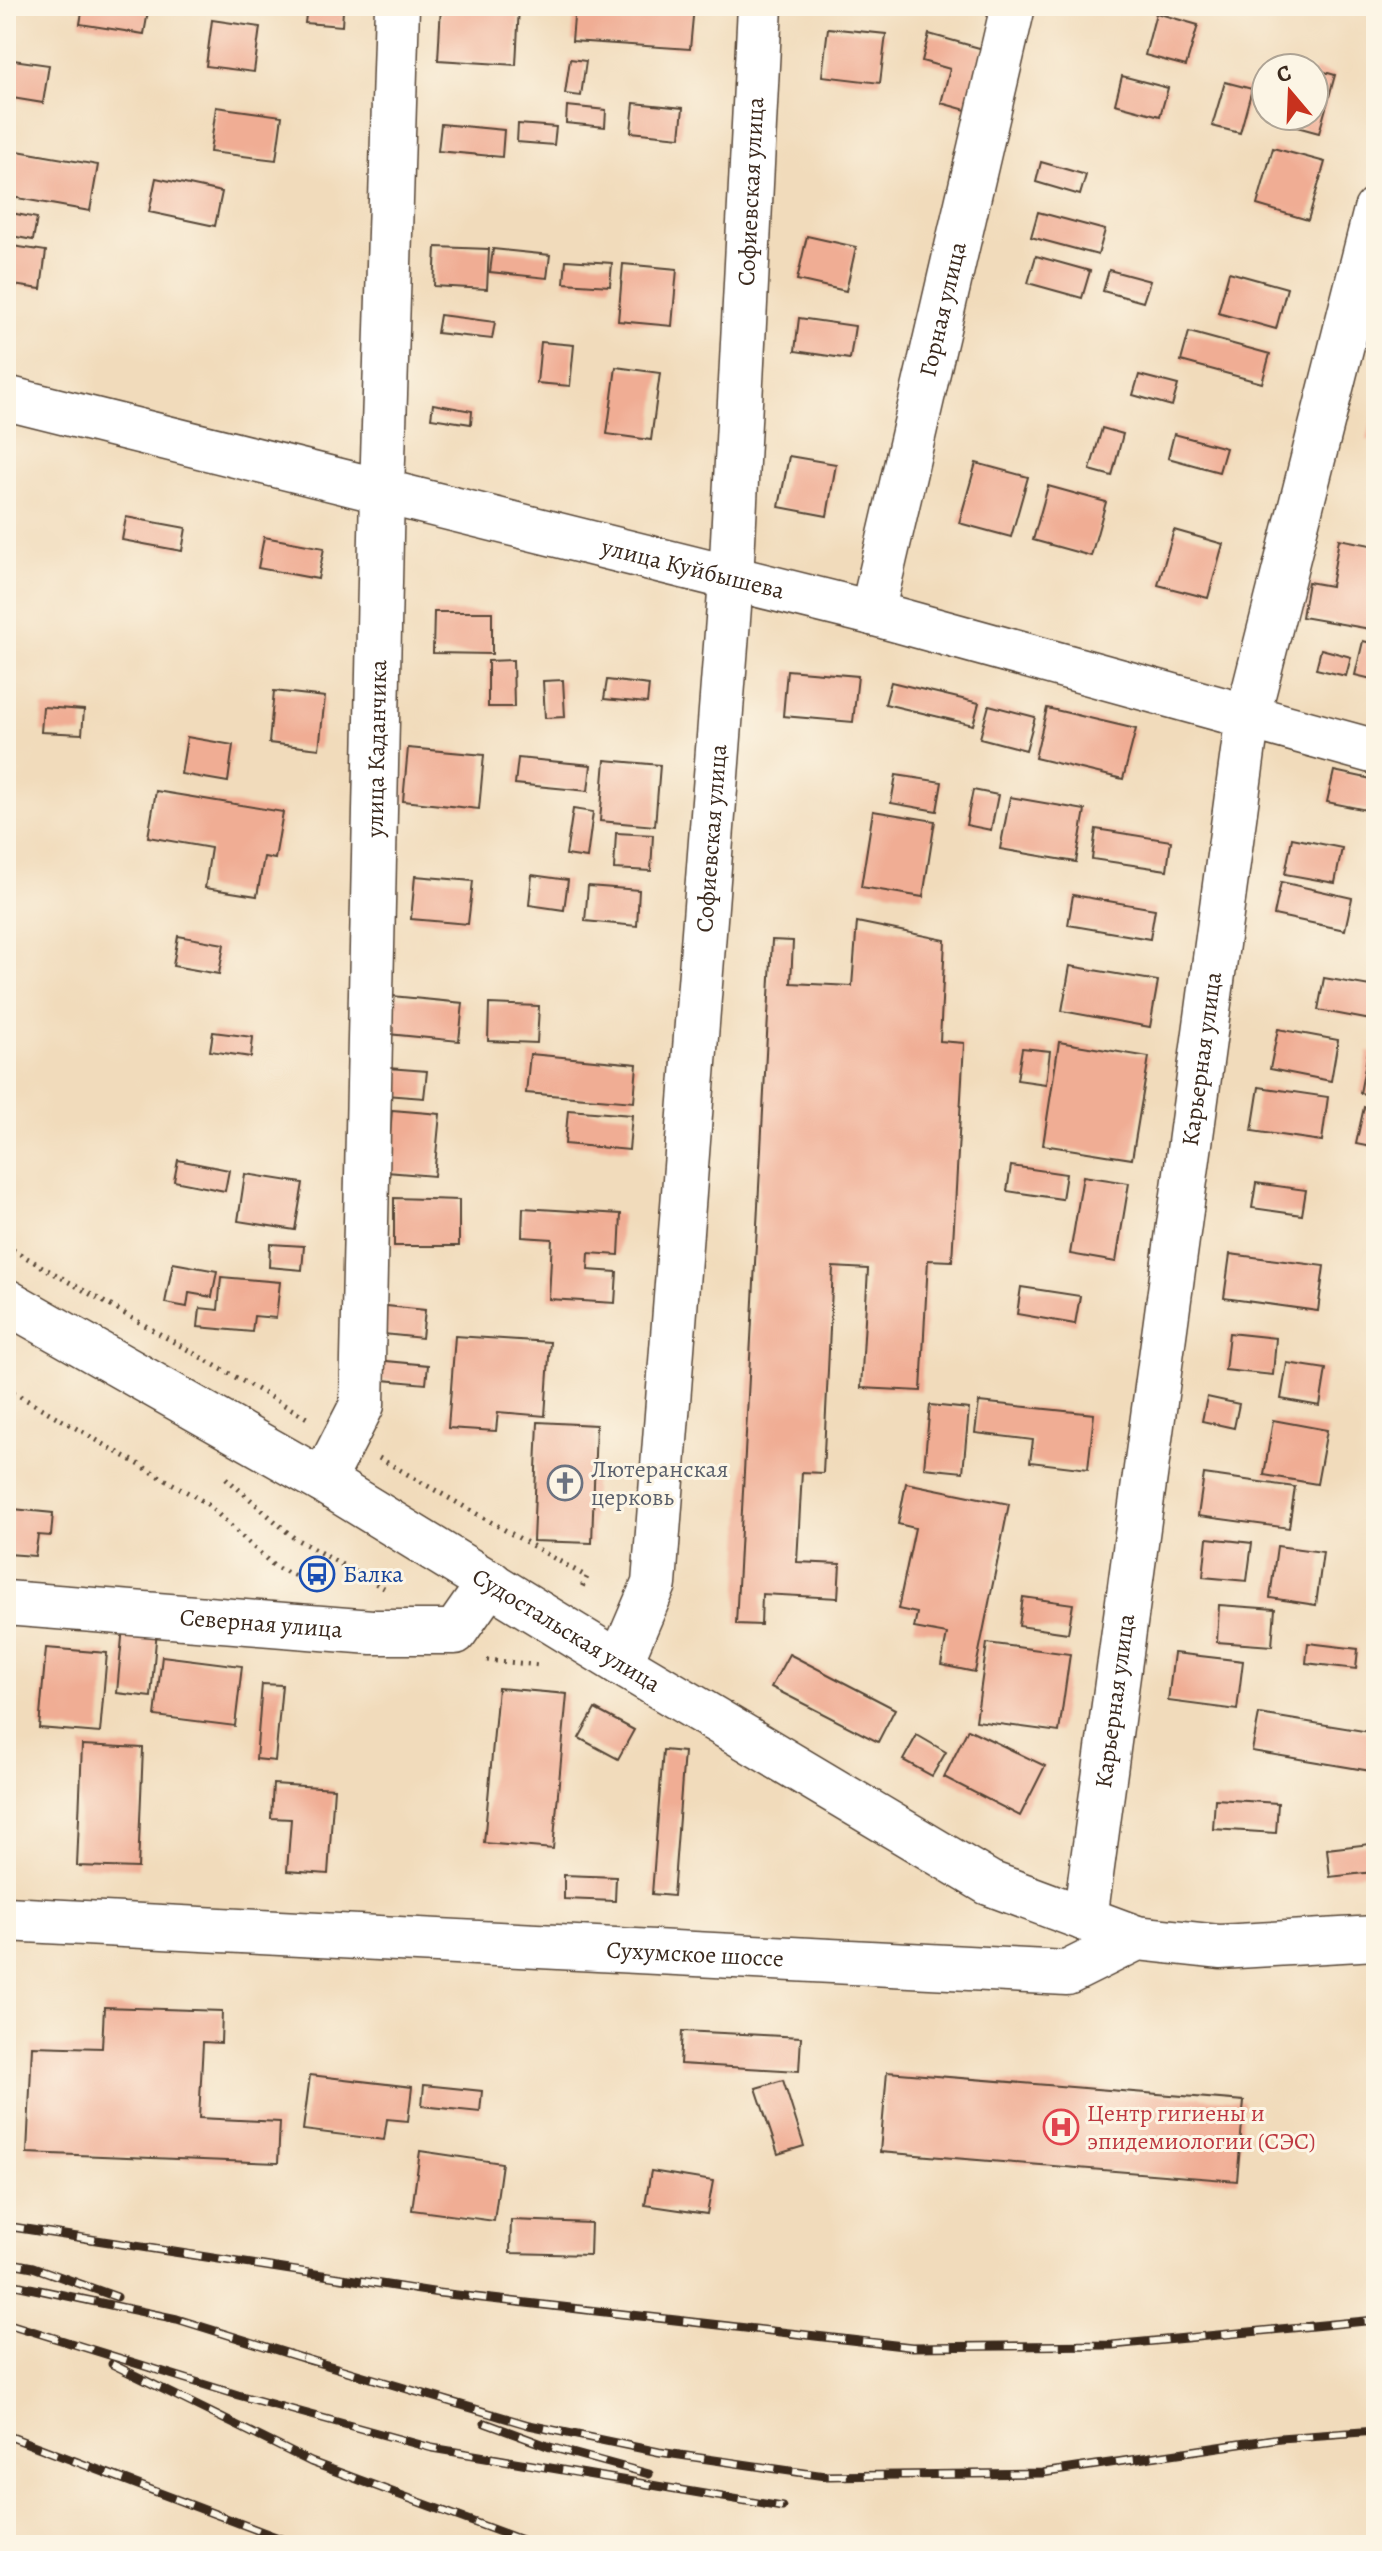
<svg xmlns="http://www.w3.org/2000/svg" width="1382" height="2551" font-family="Alegreya,serif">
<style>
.building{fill:#f0ad94}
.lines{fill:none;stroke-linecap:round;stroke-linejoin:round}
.minor-casing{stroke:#564536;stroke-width:47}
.trunk-casing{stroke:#564536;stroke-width:47}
.path{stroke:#564536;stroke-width:5;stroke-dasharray:2 6;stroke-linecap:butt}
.minor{stroke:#fff;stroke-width:44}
.trunk{stroke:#fff;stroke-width:44}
.rail-casing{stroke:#3b2a1e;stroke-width:9}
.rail{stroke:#fcf5e5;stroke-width:6;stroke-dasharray:18;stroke-linecap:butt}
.labels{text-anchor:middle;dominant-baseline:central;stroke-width:6;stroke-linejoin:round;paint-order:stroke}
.street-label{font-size:24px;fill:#3b2a1e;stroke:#fcf5e5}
.worship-label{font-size:24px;fill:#5b616d;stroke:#fcf5e5;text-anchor:start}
.transit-label{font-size:24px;fill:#164399;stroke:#fcf5e5;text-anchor:start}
.health-label{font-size:24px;fill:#be3a42;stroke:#fcf5e5;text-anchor:start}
</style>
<rect width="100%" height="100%" fill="#fcf5e5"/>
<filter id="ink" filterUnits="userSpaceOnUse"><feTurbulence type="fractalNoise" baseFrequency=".0125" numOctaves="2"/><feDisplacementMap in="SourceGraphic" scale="16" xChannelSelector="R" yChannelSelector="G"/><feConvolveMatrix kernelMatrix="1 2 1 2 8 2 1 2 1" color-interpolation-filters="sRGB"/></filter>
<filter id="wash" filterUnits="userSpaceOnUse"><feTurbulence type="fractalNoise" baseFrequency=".006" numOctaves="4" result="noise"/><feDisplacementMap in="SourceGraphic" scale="32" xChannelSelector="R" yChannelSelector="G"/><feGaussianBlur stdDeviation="1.8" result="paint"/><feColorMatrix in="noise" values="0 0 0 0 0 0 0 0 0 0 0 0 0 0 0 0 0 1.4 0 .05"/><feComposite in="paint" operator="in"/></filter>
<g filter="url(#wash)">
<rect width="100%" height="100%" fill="#f1dbbb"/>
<g id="blocks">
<g class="building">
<polygon points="83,6 149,6 144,34 80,24"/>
<polygon points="441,6 519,6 516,65 438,60"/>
<polygon points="575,6 694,6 690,49 572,41"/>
<polygon points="307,7 343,10 342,26 305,23"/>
<polygon points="1156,13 1198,25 1186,66 1145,55"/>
<polygon points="212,20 260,27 254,72 206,66"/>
<polygon points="828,28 886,34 880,83 822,76"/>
<polygon points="929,34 983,49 966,110 941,103 950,69 922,61"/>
<polygon points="6,59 49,65 43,103 6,97"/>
<polygon points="570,59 586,61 581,96 565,94"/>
<polygon points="1314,69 1335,75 1319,133 1286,124 1289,116 1314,116"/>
<polygon points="1122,76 1168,88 1160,116 1115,104"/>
<polygon points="1225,82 1252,89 1240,133 1212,126"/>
<polygon points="634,103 683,108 680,137 631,132"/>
<polygon points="567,106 606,110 605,127 566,123"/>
<polygon points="216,107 282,116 276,160 210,152"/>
<polygon points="441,124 504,130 502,157 438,151"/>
<polygon points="518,124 556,127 554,145 517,142"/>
<polygon points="1273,148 1325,162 1308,220 1257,205"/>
<polygon points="6,149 98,165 90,211 6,196"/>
<polygon points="1041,162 1086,175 1080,195 1036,182"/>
<polygon points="156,178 222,192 215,226 149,212"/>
<polygon points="6,212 37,218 33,240 6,235"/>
<polygon points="1038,212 1105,230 1098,255 1031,237"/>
<polygon points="807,236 856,247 846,291 797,280"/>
<polygon points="6,245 46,251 41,289 6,284"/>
<polygon points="436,247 489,249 487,289 434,286"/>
<polygon points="493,249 550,255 547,278 490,272"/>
<polygon points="1036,256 1090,271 1082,298 1028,283"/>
<polygon points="566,260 612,263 610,286 564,283"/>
<polygon points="623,264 677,269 672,326 618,321"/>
<polygon points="1109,270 1150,281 1143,302 1103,291"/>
<polygon points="1229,272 1287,288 1276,329 1218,313"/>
<polygon points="440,315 495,322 492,339 437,333"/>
<polygon points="799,318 855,326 850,359 795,351"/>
<polygon points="1189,332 1270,354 1262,383 1181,361"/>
<polygon points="541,342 574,345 570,386 537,383"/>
<polygon points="616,367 660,373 651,440 607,434"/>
<polygon points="1139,375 1178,385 1172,406 1133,395"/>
<polygon points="433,404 472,411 471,424 431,418"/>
<polygon points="1375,407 1376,407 1376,441 1367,440"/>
<polygon points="1102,428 1123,434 1112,476 1090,470"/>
<polygon points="1174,434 1226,448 1219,472 1168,458"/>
<polygon points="789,456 836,464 827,516 779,507"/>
<polygon points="976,463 1028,477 1011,537 959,523"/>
<polygon points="1048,486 1106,502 1091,556 1033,540"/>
<polygon points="126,517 186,528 182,551 122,540"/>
<polygon points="1174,530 1223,544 1208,598 1158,585"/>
<polygon points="264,537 324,548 318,579 258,568"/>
<polygon points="1339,539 1376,546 1376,630 1302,617 1308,582 1331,586"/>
<polygon points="434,612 492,612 492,654 433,653"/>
<polygon points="1363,641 1376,644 1376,680 1355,675"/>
<polygon points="1321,649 1351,657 1346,676 1316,669"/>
<polygon points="513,660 514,707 488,707 488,661"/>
<polygon points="787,670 858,676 853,722 783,716"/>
<polygon points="563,680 565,717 545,718 543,681"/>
<polygon points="607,680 649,685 647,703 604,699"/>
<polygon points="891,682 979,703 973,725 885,704"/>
<polygon points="274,691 325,697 319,749 269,743"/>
<polygon points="989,705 1035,717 1026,750 980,738"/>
<polygon points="43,707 84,710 82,734 41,732"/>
<polygon points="1047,708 1136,729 1123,779 1035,758"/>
<polygon points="187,737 233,745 228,782 181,774"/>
<polygon points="408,748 484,755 479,809 403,801"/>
<polygon points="518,758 591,765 588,791 515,784"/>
<polygon points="605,760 660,765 655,826 600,821"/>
<polygon points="1334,771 1376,780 1376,812 1327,802"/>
<polygon points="896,775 942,782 937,811 891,803"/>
<polygon points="973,790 998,795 991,830 966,825"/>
<polygon points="156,791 283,812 275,859 264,857 257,896 205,888 211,848 148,837"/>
<polygon points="1010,797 1085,810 1076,862 1000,849"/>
<polygon points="573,809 593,812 587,858 566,855"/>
<polygon points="873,811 935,821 923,897 861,887"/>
<polygon points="1096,829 1171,841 1167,870 1092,859"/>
<polygon points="616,833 653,835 651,871 614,869"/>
<polygon points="1292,838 1342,848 1335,883 1285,874"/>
<polygon points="532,875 568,880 564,910 529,905"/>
<polygon points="415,876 473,881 468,924 411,919"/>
<polygon points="1281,882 1352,898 1345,930 1274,915"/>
<polygon points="588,886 639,890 637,926 585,921"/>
<polygon points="1073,895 1155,909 1150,939 1068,925"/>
<polygon points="857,922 945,940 940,1041 964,1043 952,1261 928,1260 921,1391 861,1388 868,1269 833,1267 823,1473 802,1472 797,1562 840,1564 838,1598 762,1594 761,1625 736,1624 772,940 793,941 791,983 852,986"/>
<polygon points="178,936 224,944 219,974 173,966"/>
<polygon points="1070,966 1158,981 1150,1027 1062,1011"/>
<polygon points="1324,978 1376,987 1376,1021 1318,1010"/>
<polygon points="392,996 463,1003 459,1041 388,1034"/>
<polygon points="489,1004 539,1006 537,1043 488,1041"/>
<polygon points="1278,1029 1338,1040 1331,1081 1270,1069"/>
<polygon points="213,1032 253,1037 251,1057 210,1051"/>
<polygon points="1059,1042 1149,1057 1132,1159 1043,1145"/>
<polygon points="1022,1048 1050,1051 1046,1084 1017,1080"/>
<polygon points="1368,1052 1376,1053 1376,1096 1360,1093"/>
<polygon points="530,1054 637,1064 634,1102 526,1093"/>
<polygon points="374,1067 427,1071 424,1098 372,1094"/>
<polygon points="1259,1087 1328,1097 1322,1141 1252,1131"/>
<polygon points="1364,1107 1376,1109 1376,1148 1356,1144"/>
<polygon points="392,1110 440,1114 434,1176 387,1172"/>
<polygon points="568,1110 632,1115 629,1150 565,1144"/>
<polygon points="178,1160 229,1170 225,1191 174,1181"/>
<polygon points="1011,1166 1066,1174 1062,1199 1007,1191"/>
<polygon points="245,1174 303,1183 295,1230 238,1221"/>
<polygon points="1083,1176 1129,1183 1116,1262 1070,1254"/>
<polygon points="1256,1183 1306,1190 1302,1215 1252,1208"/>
<polygon points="394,1198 459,1200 459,1246 394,1246"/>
<polygon points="523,1208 621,1214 619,1255 589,1253 588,1270 617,1272 615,1303 549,1299 552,1239 522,1237"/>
<polygon points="270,1244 304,1246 302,1270 269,1267"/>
<polygon points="1230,1254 1324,1266 1318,1311 1224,1298"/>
<polygon points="173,1263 217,1271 212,1297 189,1293 187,1307 165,1303"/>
<polygon points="221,1277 280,1282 276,1318 254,1316 252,1332 198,1327 200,1308 218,1310"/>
<polygon points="1021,1287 1080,1296 1075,1324 1017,1314"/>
<polygon points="377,1305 425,1310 422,1338 374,1333"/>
<polygon points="1229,1333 1276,1338 1273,1375 1225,1370"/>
<polygon points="455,1336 550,1342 545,1416 498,1412 496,1431 448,1428"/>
<polygon points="375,1360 428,1365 426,1384 372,1379"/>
<polygon points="1287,1363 1326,1369 1320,1406 1281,1399"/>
<polygon points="1207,1397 1239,1404 1234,1428 1202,1421"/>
<polygon points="979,1402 1094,1414 1088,1469 1030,1462 1033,1440 975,1433"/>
<polygon points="930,1405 969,1409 963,1472 924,1468"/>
<polygon points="1273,1420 1327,1430 1317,1484 1264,1475"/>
<polygon points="538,1422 596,1425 592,1543 533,1541"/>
<polygon points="1204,1474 1295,1487 1289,1528 1198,1516"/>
<polygon points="906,1483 1009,1504 975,1672 941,1665 947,1634 914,1628 917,1613 898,1609 915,1528 898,1524"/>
<polygon points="13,1509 53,1513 51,1536 38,1535 35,1556 8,1554"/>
<polygon points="1207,1538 1252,1543 1247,1581 1203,1577"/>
<polygon points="1277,1546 1323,1552 1316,1605 1270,1598"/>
<polygon points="1023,1597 1073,1604 1068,1633 1019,1626"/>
<polygon points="1219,1605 1275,1609 1272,1646 1217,1642"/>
<polygon points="123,1626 157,1629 151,1697 117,1693"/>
<polygon points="987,1643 1070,1654 1059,1732 976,1721"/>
<polygon points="1308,1643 1358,1649 1356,1669 1306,1663"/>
<polygon points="46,1648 107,1653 100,1733 39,1728"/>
<polygon points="1174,1653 1243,1661 1237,1710 1168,1701"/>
<polygon points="789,1654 895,1709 878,1742 771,1687"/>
<polygon points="162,1656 242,1666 235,1726 155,1716"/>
<polygon points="262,1684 282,1685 275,1761 256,1759"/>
<polygon points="498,1688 567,1694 553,1849 484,1843"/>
<polygon points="595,1709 634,1730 618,1759 579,1738"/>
<polygon points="1259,1714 1376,1733 1371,1771 1252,1751"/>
<polygon points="968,1729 1045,1766 1020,1816 944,1777"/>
<polygon points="917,1735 946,1752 932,1776 903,1760"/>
<polygon points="82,1745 143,1748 138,1868 77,1866"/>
<polygon points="663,1750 684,1752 673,1896 652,1894"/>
<polygon points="273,1784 334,1788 328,1874 287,1871 291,1819 271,1818"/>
<polygon points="1215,1799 1278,1803 1276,1833 1213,1829"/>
<polygon points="1370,1844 1373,1872 1330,1877 1327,1849"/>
<polygon points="564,1875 616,1877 615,1901 564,1899"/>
<polygon points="104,2007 222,2011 221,2043 203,2042 199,2118 280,2122 278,2163 27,2153 32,2046 102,2048"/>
<polygon points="682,2031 801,2037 799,2071 680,2064"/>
<polygon points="887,2072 1244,2101 1237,2181 880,2152"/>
<polygon points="310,2075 412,2087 408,2121 387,2119 384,2140 303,2130"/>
<polygon points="783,2080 804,2146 778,2154 756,2088"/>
<polygon points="424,2085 482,2091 480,2112 422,2106"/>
<polygon points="420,2151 502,2163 494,2221 412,2210"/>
<polygon points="651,2171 713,2181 707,2214 645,2205"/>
<polygon points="511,2220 591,2223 590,2255 510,2253"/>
</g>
</g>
</g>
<g filter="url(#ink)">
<use href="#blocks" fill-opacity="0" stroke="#564536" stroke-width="2"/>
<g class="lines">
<g class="minor-casing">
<g id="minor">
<path id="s1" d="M6 398 872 613 1376 752"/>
<path id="s2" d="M872 613 1013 6"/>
<path id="s3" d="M323 1481 362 1405 382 491 397 6"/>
<path id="s4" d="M6 1603 372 1632H455L490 1582"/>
<path id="s5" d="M620 1663 654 1584 731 580 760 6"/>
<path id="s6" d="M6 1919 1067 1973 1137 1938"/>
<path id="s7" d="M1085 1919 1248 715 1376 210"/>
</g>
</g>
<g class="trunk-casing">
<g id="trunk">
<path id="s8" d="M6 1301 323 1481 620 1663 989 1883 1137 1938 1220 1947 1376 1938"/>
</g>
</g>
<g class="path">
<polyline points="6,1246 307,1418"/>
<polyline points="6,1388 206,1503 275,1567 314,1584"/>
<polyline points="379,1458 587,1577 581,1589"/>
<polyline points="226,1478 294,1538 384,1588"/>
<polyline points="487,1660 540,1665"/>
</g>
<use href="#minor" class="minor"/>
<use href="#trunk" class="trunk"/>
<g class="rail-casing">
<g id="rail">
<polyline points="6,2226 439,2293 912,2347 1112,2345 1376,2320"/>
<polyline points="6,2262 33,2267 117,2297"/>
<polyline points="6,2283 177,2319 312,2361"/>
<polyline points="6,2323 238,2395 432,2448 782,2507"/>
<polyline points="303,2358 529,2425 659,2452 825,2476 1042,2473 1280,2438 1376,2431"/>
<polyline points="112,2364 311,2462 535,2545"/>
<polyline points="485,2423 550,2447 649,2474"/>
<polyline points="6,2435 297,2545"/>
</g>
</g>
<use href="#rail" class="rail"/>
</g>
</g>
<defs>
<g id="church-ring" transform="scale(1.8)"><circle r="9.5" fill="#fcf5e5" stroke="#6b7280" stroke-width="1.5"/><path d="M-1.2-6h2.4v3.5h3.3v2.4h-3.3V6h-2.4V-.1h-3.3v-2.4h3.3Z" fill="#6b7280"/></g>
<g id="bus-ring" transform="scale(1.8)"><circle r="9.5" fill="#fcf5e5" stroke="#1a4fb4" stroke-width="1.5"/><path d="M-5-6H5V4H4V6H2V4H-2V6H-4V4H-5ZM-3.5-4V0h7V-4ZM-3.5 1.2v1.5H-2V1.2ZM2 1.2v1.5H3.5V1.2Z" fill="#1a4fb4"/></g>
<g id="hospital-ring" transform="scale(1.8)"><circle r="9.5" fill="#fcf5e5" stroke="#e0444e" stroke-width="1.5"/><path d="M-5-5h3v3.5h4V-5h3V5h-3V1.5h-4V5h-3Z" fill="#e0444e"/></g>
</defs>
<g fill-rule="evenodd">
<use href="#church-ring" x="565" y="1483"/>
<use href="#bus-ring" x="317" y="1574"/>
<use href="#hospital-ring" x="1061" y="2127"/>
</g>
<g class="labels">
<g class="street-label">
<text stroke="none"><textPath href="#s5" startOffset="1482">Софиевская улица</textPath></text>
<text stroke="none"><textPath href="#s2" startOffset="312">Горная улица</textPath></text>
<text stroke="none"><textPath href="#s1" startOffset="708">улица Куйбышева</textPath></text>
<text stroke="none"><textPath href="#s3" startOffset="742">улица Каданчика</textPath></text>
<text stroke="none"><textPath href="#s5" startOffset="834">Софиевская улица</textPath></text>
<text stroke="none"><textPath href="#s7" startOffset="868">Карьерная улица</textPath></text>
<text stroke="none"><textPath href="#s4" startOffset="256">Северная улица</textPath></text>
<text stroke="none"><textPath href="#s8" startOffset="650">Судостальская улица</textPath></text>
<text stroke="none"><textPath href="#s7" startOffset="220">Карьерная улица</textPath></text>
<text stroke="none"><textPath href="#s6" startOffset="690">Сухумское шоссе</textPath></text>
</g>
<g class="worship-label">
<text x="591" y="1469">Лютеранская<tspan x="591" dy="28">церковь</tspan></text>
</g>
<g class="transit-label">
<text x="343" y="1574">Балка</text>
</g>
<g class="health-label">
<text x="1087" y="2113">Центр гигиены и<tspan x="1087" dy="28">эпидемиологии (СЭС)</tspan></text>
</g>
</g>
<rect width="1382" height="2551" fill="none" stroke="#fcf5e5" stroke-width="32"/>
<g transform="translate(1290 92) rotate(341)"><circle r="38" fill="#fcf5e5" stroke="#afa495" stroke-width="2"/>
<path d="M0-6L14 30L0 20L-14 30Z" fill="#c8321e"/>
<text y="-12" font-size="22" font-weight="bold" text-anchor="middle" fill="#3b2a1e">С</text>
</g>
</svg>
